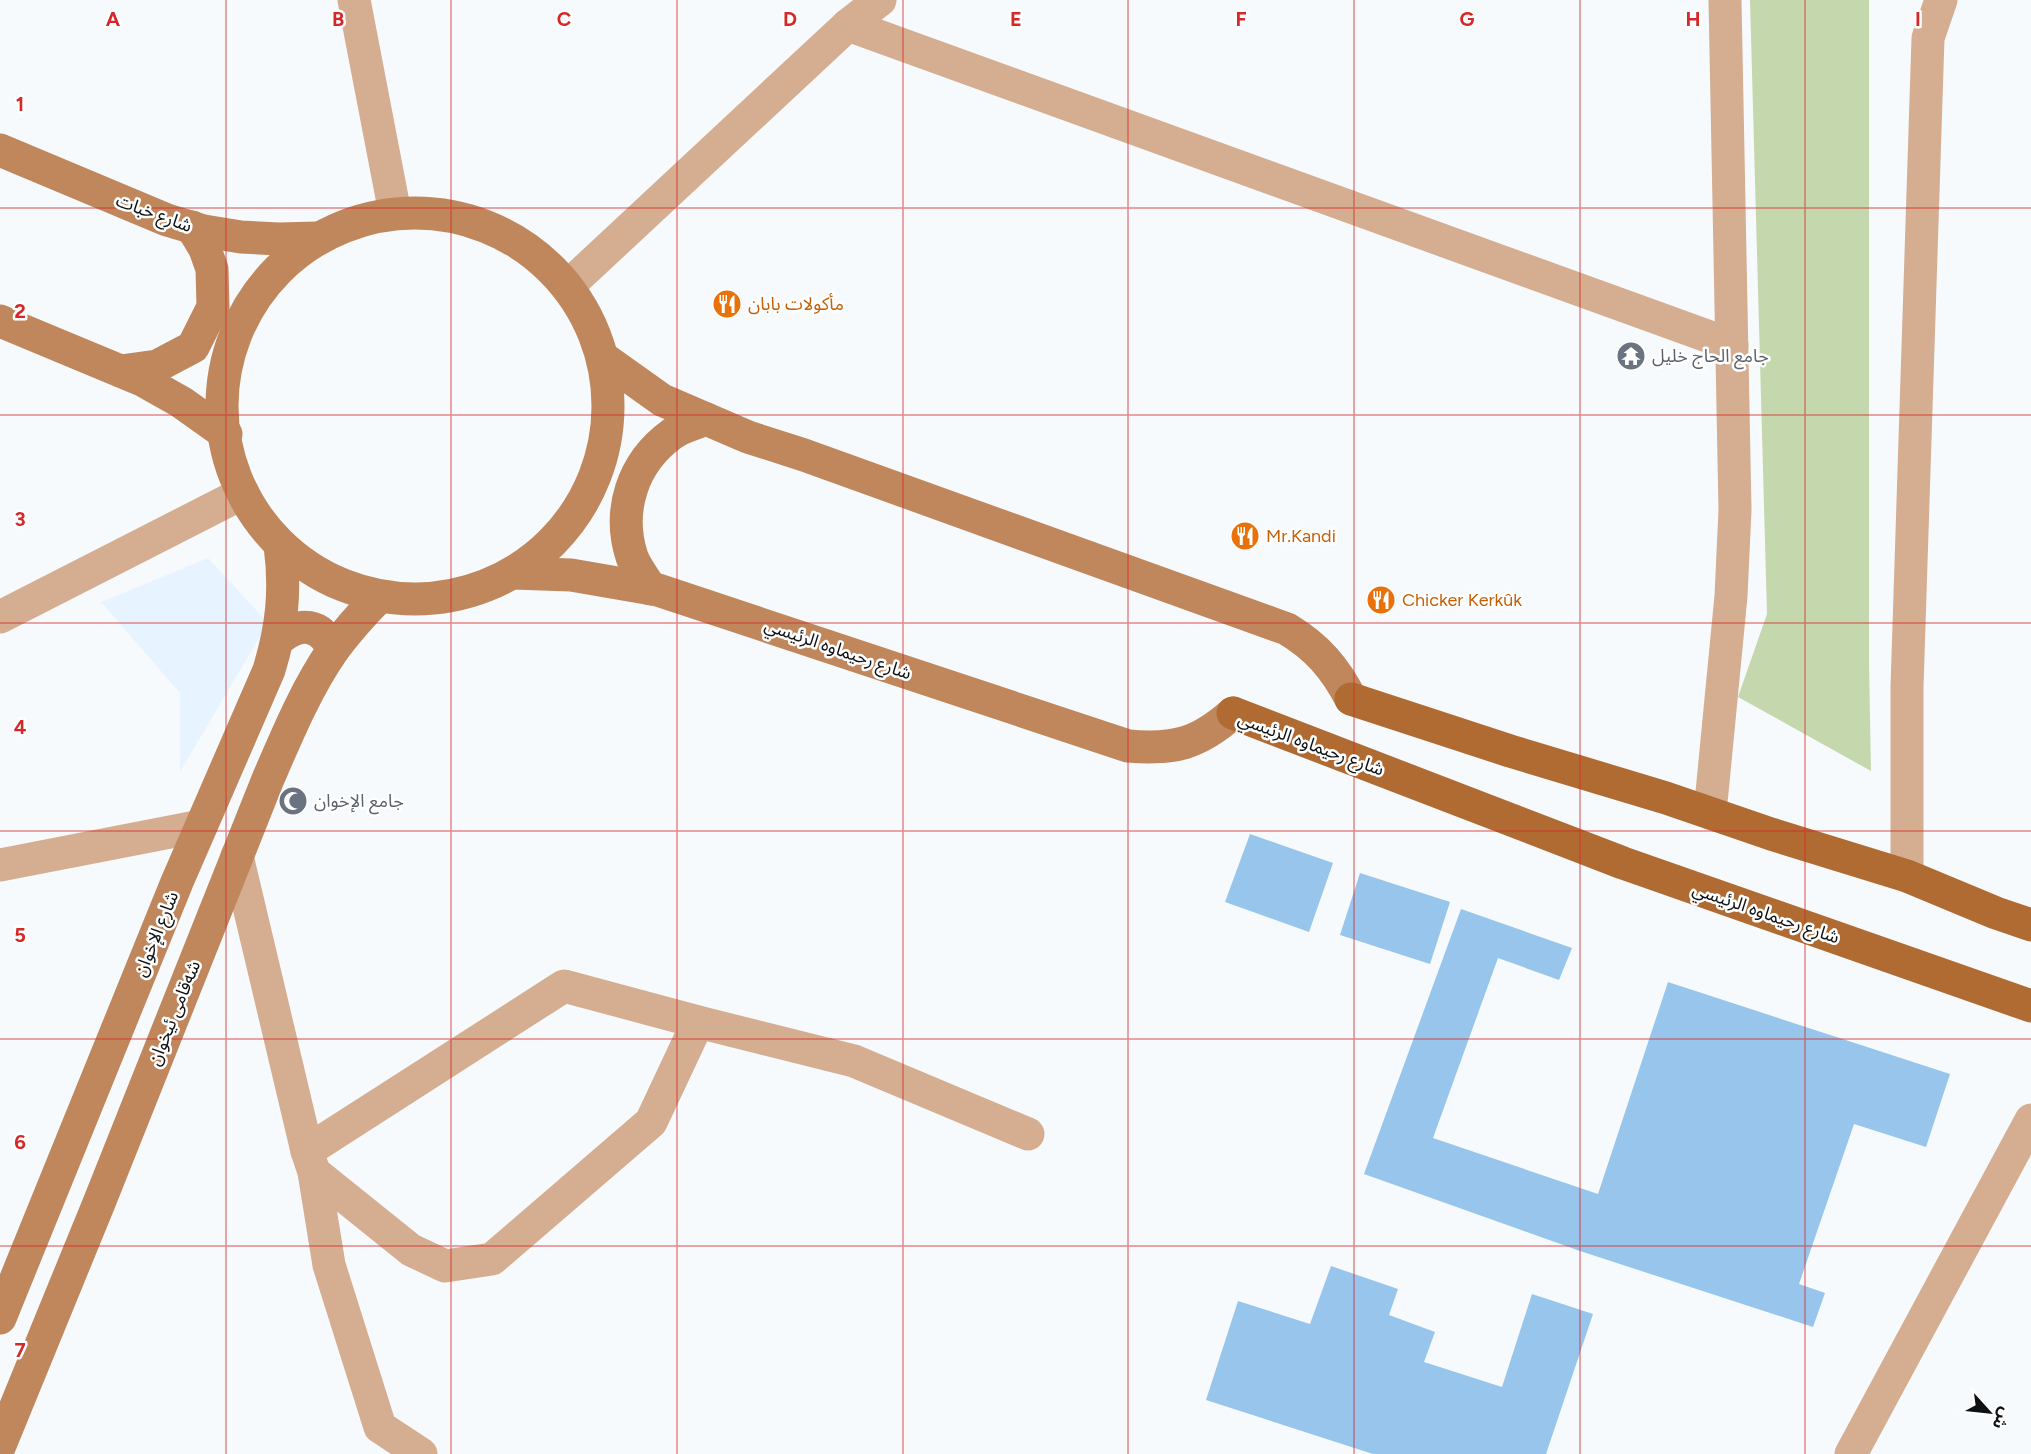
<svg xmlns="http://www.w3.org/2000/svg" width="2031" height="1454" font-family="Figtree,'Noto Sans Arabic',sans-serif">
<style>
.built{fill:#e7f4ff}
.green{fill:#c5d7ad}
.building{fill:#97c5ec}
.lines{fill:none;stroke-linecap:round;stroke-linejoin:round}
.minor{stroke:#d5ad91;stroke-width:33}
.tertiary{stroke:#d5ad91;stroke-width:33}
.secondary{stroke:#c0875d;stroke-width:33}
.primary{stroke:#b06b32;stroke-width:33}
.grid{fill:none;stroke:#d62828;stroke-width:1.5;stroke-opacity:0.55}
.labels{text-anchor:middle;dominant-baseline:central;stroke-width:5;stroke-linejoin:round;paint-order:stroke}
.street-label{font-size:18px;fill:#0e1114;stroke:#fff}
.food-label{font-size:18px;fill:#c56008;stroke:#fff;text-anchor:start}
.worship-label{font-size:18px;fill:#5b616d;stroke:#fff;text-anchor:start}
.grid-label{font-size:20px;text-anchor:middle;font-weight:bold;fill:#d62828;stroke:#fff;stroke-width:5;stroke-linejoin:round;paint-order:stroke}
</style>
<rect width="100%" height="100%" fill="#f6fafd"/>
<polygon class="built" points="208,558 268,623 180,772 180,693 101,602"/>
<polygon class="green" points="1750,0 1869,0 1869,663 1871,771 1738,697 1767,614"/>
<g class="building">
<polygon points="1250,834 1333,863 1309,932 1225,902"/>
<polygon points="1360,873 1450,902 1430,964 1340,935"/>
<polygon points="1461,909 1572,948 1559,980 1498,958 1433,1138 1598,1194 1668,982 1950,1074 1926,1147 1854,1124 1799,1284 1825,1293 1813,1327 1580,1251 1364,1174"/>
<polygon points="1331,1266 1398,1289 1389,1315 1435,1332 1424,1362 1502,1387 1532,1294 1593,1314 1546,1454 1373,1454 1206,1400 1238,1301 1310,1324"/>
</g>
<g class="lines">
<g class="minor">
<polyline points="354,0 395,213"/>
<polyline points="848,25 1732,345"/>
<polyline points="0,617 243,493"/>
<polyline points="1710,813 1731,596 1735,510 1725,0"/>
<polyline points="237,856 307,1151 314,1172 329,1265 380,1427 421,1454"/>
<polyline points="0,865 201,826"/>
<polyline points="1907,876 1907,687 1928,38 1941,0"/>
<polyline points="698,1022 854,1061 1028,1134"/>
<polyline points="307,1151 564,986 698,1022 651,1122 492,1259 445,1266 411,1250 314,1172"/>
<polyline points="1851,1454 2031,1120"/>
</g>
<polyline class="tertiary" points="568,286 848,25 880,0"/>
<g class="secondary">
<polyline points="0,150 167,220 204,231 241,237 279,239 317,238"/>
<circle cx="415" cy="406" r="193"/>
<polyline points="0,321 142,380 181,402 226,434"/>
<path d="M603 358 662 400 748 437 804 455 1287 629C1317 647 1335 668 1351 699"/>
<polyline points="121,371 157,366 193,347 213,307 212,269 205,249 192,227"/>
<path d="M513 573 571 575 658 590 1128 746C1174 750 1198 744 1233 713"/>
<path d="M651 589C645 579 636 568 632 557 617 511 632 463 672 434 681 427 695 424 706 419"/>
<path d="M279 639C300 621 321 623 333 650"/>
<path d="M0 1318 177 882 269 670C282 627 286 591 280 545"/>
<path d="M0 1445 99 1203 268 779C287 735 306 689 333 650 347 631 363 613 379 597"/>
</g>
<g class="primary">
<polyline points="1351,699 1510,751 1666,798 1771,834 1907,876 1996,913 2031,925"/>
<polyline points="1233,713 1623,863 2031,1006"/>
</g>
</g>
<path class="grid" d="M226 0V1454M451 0V1454M677 0V1454M903 0V1454M1128 0V1454M1354 0V1454M1580 0V1454M1805 0V1454M0 208H2031M0 415H2031M0 623H2031M0 831H2031M0 1039H2031M0 1246H2031"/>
<defs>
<g id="restaurant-disc" transform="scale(1.5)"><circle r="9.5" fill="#e8710a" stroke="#fff"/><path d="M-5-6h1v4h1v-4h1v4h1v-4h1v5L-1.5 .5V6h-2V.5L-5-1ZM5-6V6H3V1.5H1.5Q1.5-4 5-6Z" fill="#fff"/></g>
<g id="temple-disc" transform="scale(1.5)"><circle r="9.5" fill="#6b7280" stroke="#fff"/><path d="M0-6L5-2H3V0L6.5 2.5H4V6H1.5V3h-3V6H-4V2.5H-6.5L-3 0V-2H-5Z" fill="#fff"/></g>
<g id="mosque-disc" transform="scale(1.5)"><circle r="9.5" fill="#6b7280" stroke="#fff"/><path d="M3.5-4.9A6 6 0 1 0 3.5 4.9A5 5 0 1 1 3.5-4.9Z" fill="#fff"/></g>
</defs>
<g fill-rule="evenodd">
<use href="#restaurant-disc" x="727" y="304"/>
<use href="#temple-disc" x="1631" y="356"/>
<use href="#restaurant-disc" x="1245" y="536"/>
<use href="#restaurant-disc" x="1381" y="600"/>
<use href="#mosque-disc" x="293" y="801"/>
</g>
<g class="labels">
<g class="street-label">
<text transform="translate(154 213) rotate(20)">شارع خبات</text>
<text transform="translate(838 649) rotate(19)">شارع رحيماوه الرئيسي</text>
<text transform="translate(1311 744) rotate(20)">شارع رحيماوه الرئيسي</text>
<text transform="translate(1766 913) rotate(19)">شارع رحيماوه الرئيسي</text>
<text transform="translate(156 934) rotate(-68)">شارع الإخوان</text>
<text transform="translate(174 1013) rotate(-68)">شەقامی ئیخوان</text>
</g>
<g class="food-label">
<text x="748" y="304">مأكولات بابان</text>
<text x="1266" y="536">Mr.Kandi</text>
<text x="1402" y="600">Chicker Kerkûk</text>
</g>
<g class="worship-label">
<text x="1652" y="356">جامع الحاج خليل</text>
<text x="314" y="801">جامع الإخوان</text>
</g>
</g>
<g class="grid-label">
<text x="113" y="26">A</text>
<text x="338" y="26">B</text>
<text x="564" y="26">C</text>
<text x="790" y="26">D</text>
<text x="1016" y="26">E</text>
<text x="1241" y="26">F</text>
<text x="1467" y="26">G</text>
<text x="1693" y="26">H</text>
<text x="1918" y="26">I</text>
<text x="20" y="111">1</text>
<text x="20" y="318">2</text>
<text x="20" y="526">3</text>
<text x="20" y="734">4</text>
<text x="20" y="942">5</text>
<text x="20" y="1149">6</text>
<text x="20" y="1357">7</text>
</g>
<g transform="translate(1989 1412) rotate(117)" stroke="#ffffff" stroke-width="4.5" paint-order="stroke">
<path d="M0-4.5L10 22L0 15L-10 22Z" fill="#0e1114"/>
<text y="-9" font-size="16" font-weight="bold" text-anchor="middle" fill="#0e1114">ش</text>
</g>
</svg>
